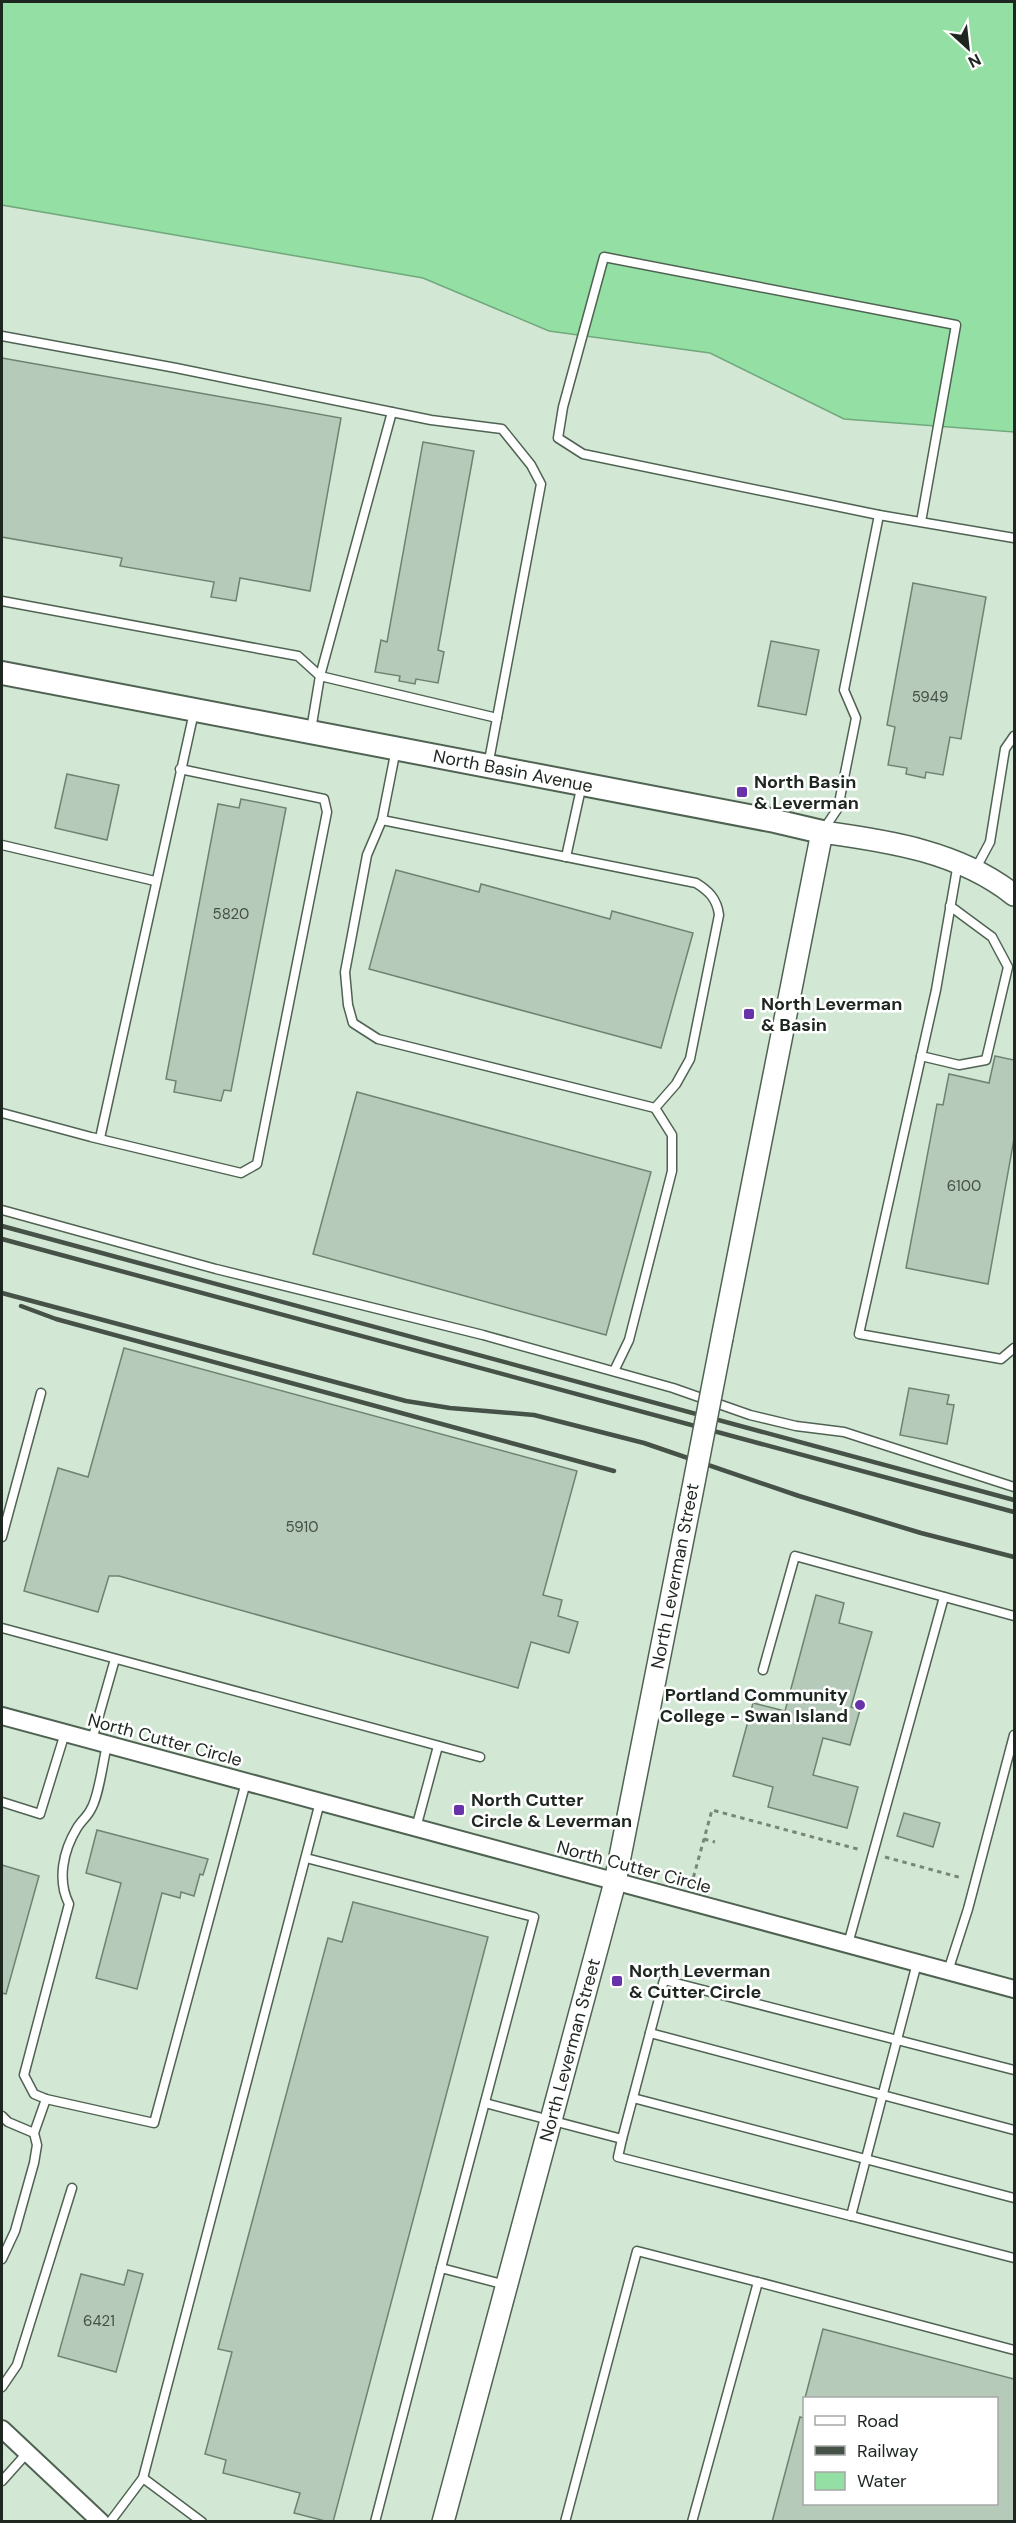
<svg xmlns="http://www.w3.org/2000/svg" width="1016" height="2523" font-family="'DM Sans',sans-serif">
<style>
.water{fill:#94dfa3;stroke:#71a87c;stroke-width:1.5}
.building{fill:#b5cab8;stroke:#6f8372;stroke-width:1.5}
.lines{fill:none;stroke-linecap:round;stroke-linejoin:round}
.service-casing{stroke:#506353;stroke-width:11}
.minor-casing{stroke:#506353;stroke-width:20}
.tertiary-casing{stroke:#506353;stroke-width:24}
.secondary-casing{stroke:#506353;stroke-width:26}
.path{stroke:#78877a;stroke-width:3;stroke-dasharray:4.5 4.5;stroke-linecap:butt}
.service{stroke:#fff;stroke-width:8}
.minor{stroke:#fff;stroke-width:16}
.tertiary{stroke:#fff;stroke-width:21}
.secondary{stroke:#fff;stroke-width:22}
.rail{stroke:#465148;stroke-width:4.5}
.tertiary-bridge-casing{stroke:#506353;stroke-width:24;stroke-linecap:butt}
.tertiary-bridge{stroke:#fff;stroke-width:21}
.poi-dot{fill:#6833a9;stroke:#fff;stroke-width:2}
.labels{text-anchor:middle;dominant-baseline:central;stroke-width:5;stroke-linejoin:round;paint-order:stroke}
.number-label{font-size:15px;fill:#444f46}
.street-label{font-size:18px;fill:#1e2620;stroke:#fff}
.poi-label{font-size:18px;font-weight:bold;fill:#1e2620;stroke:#fff;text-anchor:start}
</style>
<rect width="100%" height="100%" fill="#d2e8d5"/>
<polygon class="water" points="2,2 1014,2 1014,432 844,419 710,353 549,331 423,278 2,205"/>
<g class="building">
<polygon points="2,358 341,418 310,591 240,578 236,601 211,597 214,582 120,566 122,558 2,537"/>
<polygon points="423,442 474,451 438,650 444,652 438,683 416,679 415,684 399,681 400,676 375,672 381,640 387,642"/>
<polygon points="913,583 986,597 961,739 950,737 943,775 926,772 925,778 906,774 907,768 888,765 895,727 887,725"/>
<polygon points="771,641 819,650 806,715 758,706"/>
<polygon points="67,774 119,785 107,840 55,828"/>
<polygon points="241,799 286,808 231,1091 224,1090 221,1101 174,1092 176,1081 166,1079 218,804 239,808"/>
<polygon points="396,870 479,892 481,884 610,919 612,911 693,933 661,1048 369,969"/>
<polygon points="995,1056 1014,1060 1014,1139 988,1284 906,1268 937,1104 943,1105 949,1074 989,1083"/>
<polygon points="357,1092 651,1172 606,1335 313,1254"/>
<polygon points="124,1348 577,1471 543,1595 562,1600 558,1616 578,1622 569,1653 531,1642 518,1688 119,1576 109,1576 98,1612 24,1591 58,1468 88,1477"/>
<polygon points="909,1388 949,1395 947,1404 954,1405 947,1444 900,1435"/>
<polygon points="816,1595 844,1603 839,1623 872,1632 851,1707 860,1710 850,1745 823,1738 813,1775 858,1787 847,1828 768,1807 773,1787 733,1776 753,1703 785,1711"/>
<polygon points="904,1813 940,1823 933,1847 897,1836"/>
<polygon points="97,1830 208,1859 203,1875 200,1874 194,1896 181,1892 180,1898 162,1893 137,1989 96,1978 121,1883 86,1873"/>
<polygon points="2,1865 39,1876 6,1994 2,1993"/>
<polygon points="353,1902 488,1937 333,2522 329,2522 294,2513 300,2493 223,2473 226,2460 205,2454 232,2352 218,2349 328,1938 342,1942"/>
<polygon points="128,2270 143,2274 116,2372 58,2356 81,2274 124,2285"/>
<polygon points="823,2329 1014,2379 1014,2522 772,2522 800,2417 804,2418 804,2504 996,2504 996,2398 805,2398"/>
</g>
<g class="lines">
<g class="service-casing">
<g id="service">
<polyline points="2,336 176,368 431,420 502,429 531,465 541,484 488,766"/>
<polyline points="392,412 320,676 497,718"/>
<polyline points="921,522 956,325 604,257 563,407 558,438 583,454 879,515 1014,538"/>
<polyline points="2,601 298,656 320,676 311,730"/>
<path d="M382 820 696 883C709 891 717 899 719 915L690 1059 676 1084 655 1108 378 1039 353 1023 348 1005 345 972 367 855Z"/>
<polyline points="382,820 396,749"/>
<polyline points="822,832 838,808 856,718 844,690 879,515"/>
<polyline points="2,845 155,881"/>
<polyline points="566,857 582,784"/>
<polyline points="958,863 936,990 859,1334 1001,1359 1014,1348"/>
<polyline points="975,870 990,842 1005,749 1014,736"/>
<polyline points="921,1056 959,1065 986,1060 1008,967 992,937 950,906"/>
<polyline points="2,1113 91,1137 241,1173 257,1164 327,812 324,799 180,769"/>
<polyline points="100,1138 194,712"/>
<polyline points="2,1210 216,1269 483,1335 673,1388 750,1415 796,1426 844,1432 1014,1487"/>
<polyline points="614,1371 629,1340 672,1171 672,1135 655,1108"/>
<polyline points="2,1537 41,1393"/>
<polyline points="2,1628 480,1757"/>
<polyline points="763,1670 795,1556 1014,1616"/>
<polyline points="92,1740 115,1659"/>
<path d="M107 1745C103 1761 99 1796 91 1809 88 1816 81 1821 77 1828 63 1851 57 1880 69 1904L24 2075 34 2094 46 2099 154 2123 246 1782"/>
<polyline points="2,1802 40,1814 65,1733"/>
<polyline points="416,1828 438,1746"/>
<polyline points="306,1858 534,1917 441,2268"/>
<polyline points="848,1944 944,1597"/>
<polyline points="917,1963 851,2216 1014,2258"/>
<polyline points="948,1971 968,1909 1014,1735"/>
<polyline points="650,2033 1014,2130"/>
<polyline points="633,2098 1014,2198"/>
<polyline points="485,2103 622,2139 664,1980 1014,2070"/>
<polyline points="2,2116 8,2122 34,2133"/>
<polyline points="622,2139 618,2157 851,2216"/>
<polyline points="2,2259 15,2231 34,2163 37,2145 34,2133 46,2099"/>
<polyline points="2,2387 17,2365 72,2188"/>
<polyline points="143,2478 320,1802"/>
<polyline points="2,2481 27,2453"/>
<polyline points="110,2522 143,2478 202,2522"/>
<polyline points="375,2522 441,2268 506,2285"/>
<polyline points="565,2522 637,2251 758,2282"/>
<polyline points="692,2522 758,2282 1014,2350"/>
</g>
</g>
<g class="minor-casing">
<g id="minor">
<polyline points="2,1716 1014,1989"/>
<polyline points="2,2429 101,2522"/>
</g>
</g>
<g class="tertiary-casing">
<g id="tertiary">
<path d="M722 1338 822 832C889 841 960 852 1014 895"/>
<polyline points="443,2522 615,1882 691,1498"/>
</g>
</g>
<g class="secondary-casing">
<polyline id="secondary" points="2,673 775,821 822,832"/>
</g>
<g class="path">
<polyline points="704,1839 715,1842"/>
<polyline points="885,1857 962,1878"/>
<polyline points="691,1886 712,1810 861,1850"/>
</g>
<use href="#service" class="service"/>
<use href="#minor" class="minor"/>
<use href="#tertiary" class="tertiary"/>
<use href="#secondary" class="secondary"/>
<g class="rail">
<polyline points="2,1226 1014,1500"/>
<polyline points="2,1239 1014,1512"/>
<polyline points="2,1293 406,1401 450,1408 534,1415 644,1443 799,1496 921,1533 1014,1557"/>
<polyline points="21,1306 56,1319 614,1471"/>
</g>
<g class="tertiary-bridge-casing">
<polyline id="tertiary-bridge" points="691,1498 722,1338"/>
</g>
<use href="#tertiary-bridge" class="tertiary-bridge"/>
</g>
<g class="poi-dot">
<rect x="736" y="786" width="12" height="12" rx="3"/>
<rect x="743" y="1008" width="12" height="12" rx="3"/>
<circle cx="860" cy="1705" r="6"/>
<rect x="453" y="1804" width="12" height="12" rx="3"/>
<rect x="611" y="1975" width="12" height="12" rx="3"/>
</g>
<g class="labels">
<g class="number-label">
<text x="930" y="697">5949</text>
<text x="231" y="914">5820</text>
<text x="964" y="1186">6100</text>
<text x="302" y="1527">5910</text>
<text x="99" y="2321">6421</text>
</g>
<g class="street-label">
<text transform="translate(513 771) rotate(11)">North Basin Avenue</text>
<text transform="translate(675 1576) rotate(-79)">North Leverman Street</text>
<text transform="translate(165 1740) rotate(15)">North Cutter Circle</text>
<text transform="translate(634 1867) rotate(15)">North Cutter Circle</text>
<text transform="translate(570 2050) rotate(-75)">North Leverman Street</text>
</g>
<g class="poi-label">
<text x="754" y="782">North Basin<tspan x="754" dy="21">&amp; Leverman</tspan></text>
<text x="761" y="1004">North Leverman<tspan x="761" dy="21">&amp; Basin</tspan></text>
<text x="848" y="1695" text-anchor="end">Portland Community<tspan x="848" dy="21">College - Swan Island</tspan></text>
<text x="471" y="1800">North Cutter<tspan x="471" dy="21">Circle &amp; Leverman</tspan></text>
<text x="629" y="1971">North Leverman<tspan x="629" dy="21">&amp; Cutter Circle</tspan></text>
</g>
</g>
<rect width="1016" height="2523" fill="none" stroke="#1e2620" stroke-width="6"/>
<rect x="803" y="2397" width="195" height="108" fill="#ffffff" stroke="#a5a8a6" stroke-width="1.5"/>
<rect x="815" y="2416" width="30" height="9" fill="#ffffff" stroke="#a5a8a6" stroke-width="1.5"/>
<text x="857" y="2427" font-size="18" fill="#1e2620">Road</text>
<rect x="815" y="2446" width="30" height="9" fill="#465148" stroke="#a5a8a6" stroke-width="1.5"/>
<text x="857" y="2457" font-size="18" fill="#1e2620">Railway</text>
<rect x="815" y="2472" width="30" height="18" fill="#94dfa3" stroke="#a5a8a6" stroke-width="1.5"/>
<text x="857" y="2487" font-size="18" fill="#1e2620">Water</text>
<g transform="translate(968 48) rotate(153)" stroke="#ffffff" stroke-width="4.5" paint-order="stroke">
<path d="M0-4.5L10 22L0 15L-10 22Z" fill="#1e2620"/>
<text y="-9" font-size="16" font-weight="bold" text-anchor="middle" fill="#1e2620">N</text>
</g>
</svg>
